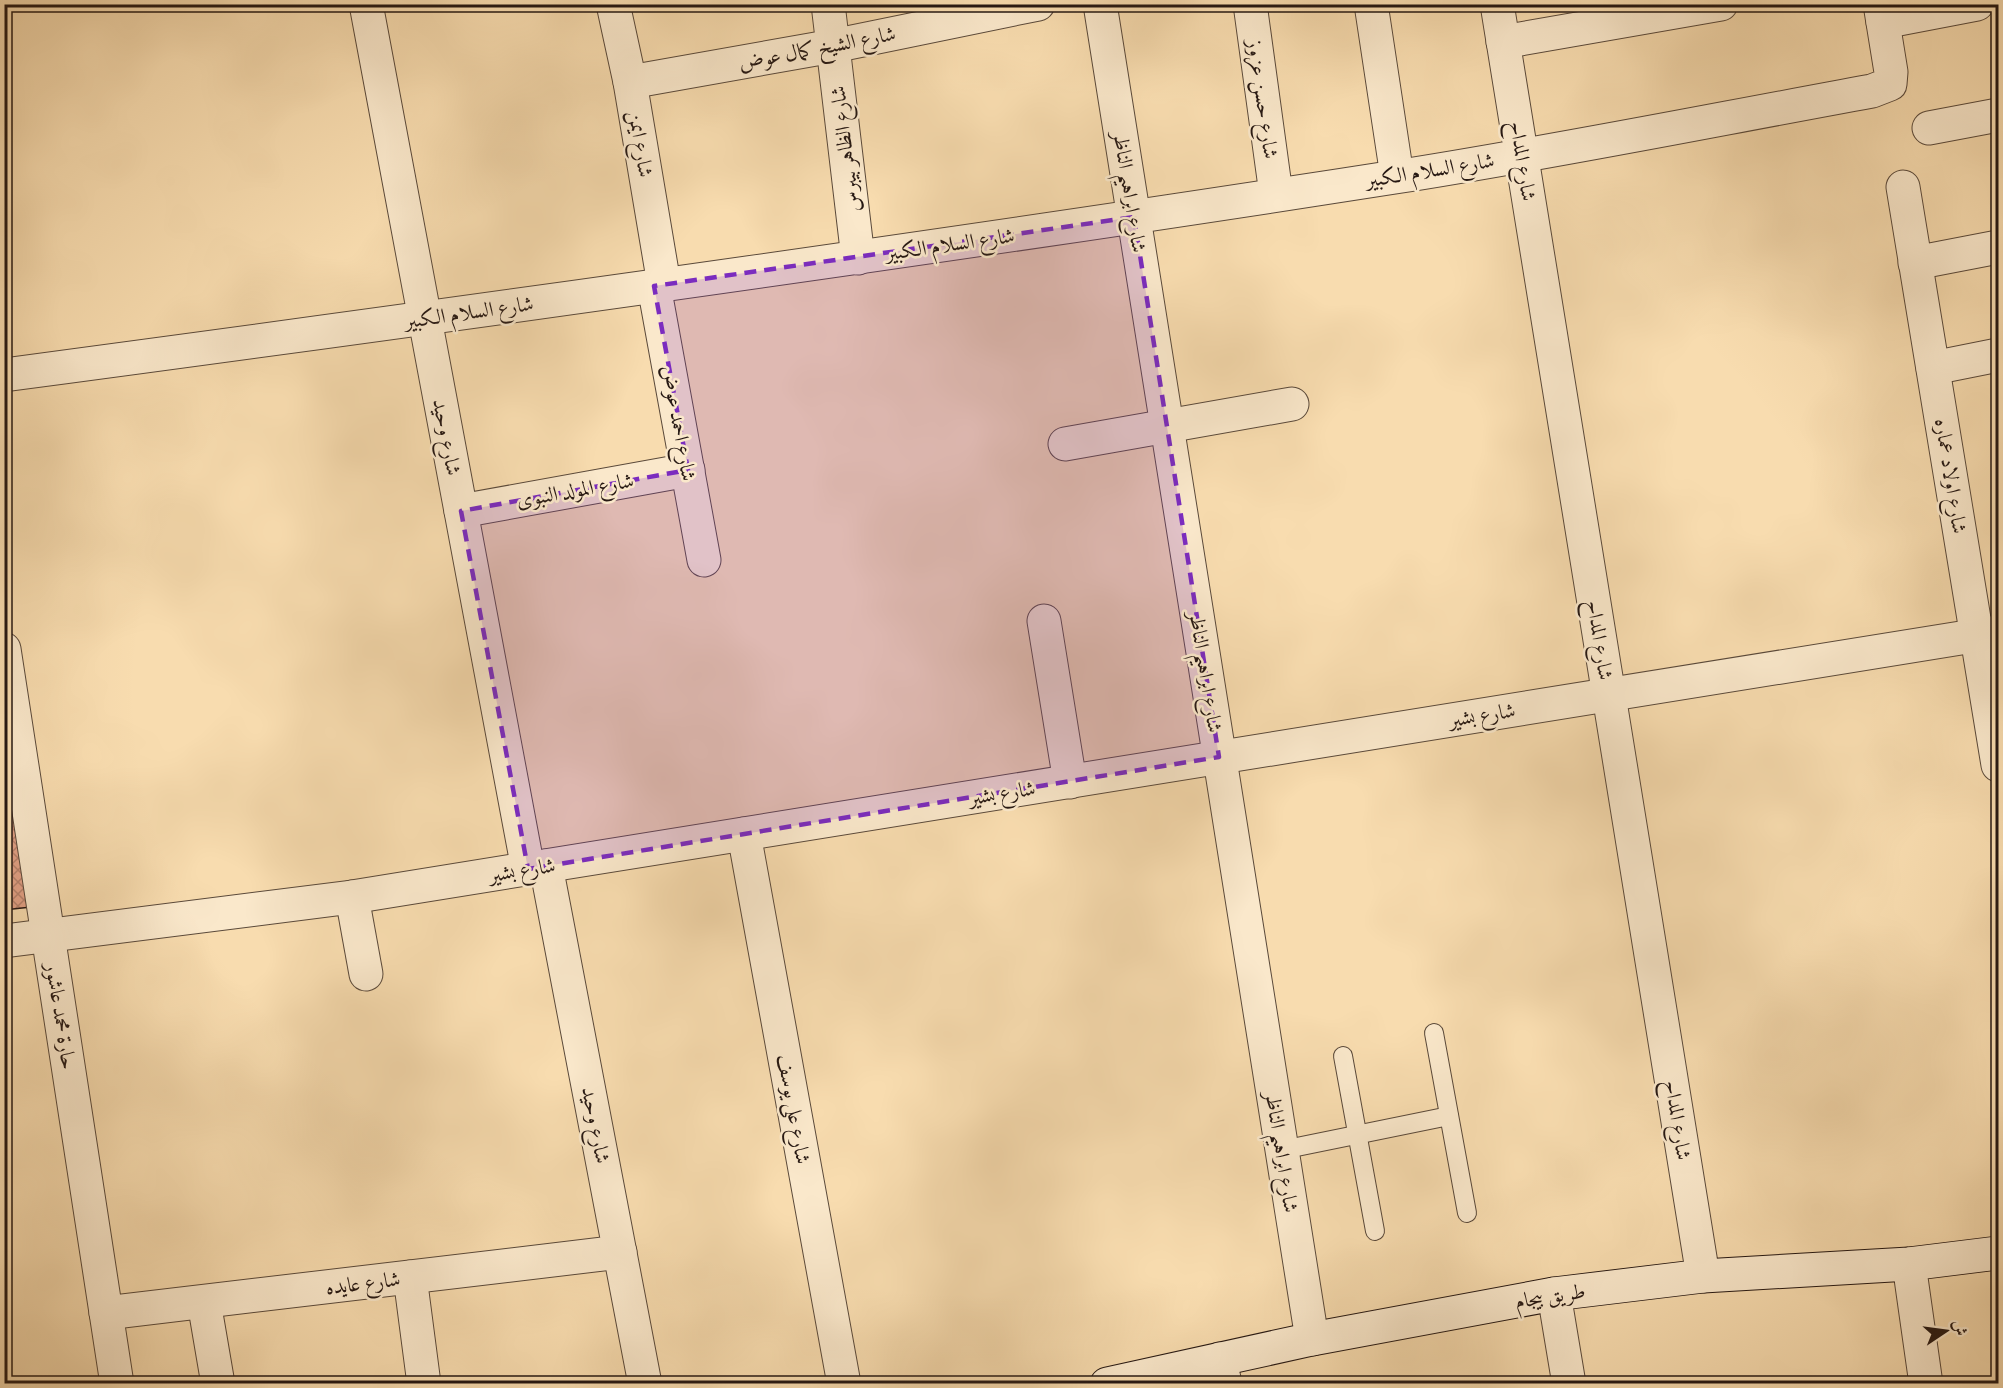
<svg xmlns="http://www.w3.org/2000/svg" width="2003" height="1388" font-family="Alegreya,Amiri,serif">
<style>
.building{fill:url(#building-cross-hatch);stroke:#261813;stroke-width:1.5}
.lines{fill:none;stroke-linecap:round;stroke-linejoin:round}
.lane-casing{stroke:#5a493a;stroke-width:20}
.street-casing{stroke:#5a493a;stroke-width:35}
.secondary-casing{stroke:#261813;stroke-width:35}
.lane{stroke:#fae8cb;stroke-width:18}
.street{stroke:#fae8cb;stroke-width:33}
.secondary{stroke:#fae8cb;stroke-width:33}
.marked{fill:#7b2cbf;fill-opacity:0.2;stroke:#7b2cbf;stroke-width:4.5;stroke-dasharray:12 8;stroke-linejoin:round}
.labels{text-anchor:middle;dominant-baseline:central;stroke-width:5;stroke-linejoin:round;paint-order:stroke}
.street-label{font-size:21px;fill:#261813;stroke:#fae8cb}
</style>
<defs>
<pattern id="building-cross-hatch" width="8" height="8" patternUnits="userSpaceOnUse" patternTransform="scale(1.5)"><rect width="8" height="8" fill="#e2a186"/><path d="M0 0l8 8M0 8l8-8" fill="none" stroke="#b7826c"/></pattern>
</defs>
<rect width="100%" height="100%" fill="#f8dcaf"/>
<filter id="stains"><feTurbulence type="fractalNoise" baseFrequency=".00333" numOctaves="4"/><feColorMatrix values="0 0 0 0 .2 0 0 0 0 .09 0 0 0 0 .02 0 0 0 .5 -.17"/></filter>
<radialGradient id="worn" r=".72"><stop offset=".6" stop-color="#630" stop-opacity="0"/><stop offset="1" stop-color="#630" stop-opacity=".3"/></radialGradient>
<polygon class="building" points="4,754 40,906 4,910"/>
<g class="lines">
<g class="lane-casing">
<g id="lane">
<polyline points="1434,1033 1467,1213"/>
<polyline points="1343,1056 1375,1231"/>
<polyline points="1282,1150 1449,1116"/>
</g>
</g>
<g class="street-casing">
<g id="street">
<polyline points="366,4 528,869"/>
<polyline points="613,4 630,82 664,284"/>
<polyline points="828,4 858,258"/>
<polyline points="1100,4 1312,1339"/>
<polyline points="1250,4 1276,194"/>
<polyline points="1371,4 1397,176"/>
<polyline points="1497,4 1703,1276"/>
<polyline points="1883,22 1977,4"/>
<polyline points="1503,42 1721,4"/>
<polyline points="630,82 833,46 1038,4"/>
<polyline points="1929,128 1998,115"/>
<polyline points="1903,187 1998,765"/>
<polyline points="1915,263 1998,247"/>
<polyline points="654,286 704,560"/>
<polyline points="1933,368 1998,355"/>
<path d="M4 375C469 313 933 249 1395 177 1555 152 1713 120 1872 91L1890 84 1891 72 1880 4"/>
<polyline points="1065,444 1292,404"/>
<polyline points="461,511 688,470"/>
<polyline points="1044,621 1070,782"/>
<polyline points="4,649 117,1384"/>
<polyline points="744,834 844,1384"/>
<polyline points="546,866 645,1384"/>
<polyline points="352,897 366,974"/>
<polyline points="4,941 352,897 1998,632"/>
<polyline points="1909,1264 1926,1384"/>
<polyline points="410,1277 424,1384"/>
<polyline points="1554,1294 1569,1384"/>
<polyline points="204,1302 218,1384"/>
<polyline points="106,1313 620,1252"/>
<polyline points="1220,1359 1225,1384"/>
</g>
</g>
<g class="secondary-casing">
<polyline id="secondary" points="1107,1384 1312,1339 1554,1294 1703,1276 1909,1264 1998,1253"/>
</g>
<use href="#lane" class="lane"/>
<use href="#street" class="street"/>
<use href="#secondary" class="secondary"/>
</g>
<path class="marked" d="M1134 217 1219 757 528 869 461 511 688 470 654 286Z"/>
<g class="labels">
<g class="street-label">
<text transform="translate(817 48) rotate(-11)">شارع الشيخ كمال عوض</text>
<text transform="translate(1263 99) rotate(82)">شارع حسن عزوز</text>
<text transform="translate(641 144) rotate(81)">شارع ايمن</text>
<text transform="translate(845 149) rotate(-97)">شارع الظاهر بيبرس</text>
<text transform="translate(1523 161) rotate(81)">شارع المداح</text>
<text transform="translate(1430 170) rotate(-9)">شارع السلام الكبير</text>
<text transform="translate(1130 192) rotate(81)">شارع ابراهيم الناظر</text>
<text transform="translate(950 244) rotate(-8)">شارع السلام الكبير</text>
<text transform="translate(469 312) rotate(-8)">شارع السلام الكبير</text>
<text transform="translate(679 423) rotate(80)">شارع احمد عوض</text>
<text transform="translate(447 437) rotate(79)">شارع وحيد</text>
<text transform="translate(1951 476) rotate(81)">شارع اولاد عماره</text>
<text transform="translate(575 490) rotate(-10)">شارع المولد النبوى</text>
<text transform="translate(1600 640) rotate(81)">شارع المداح</text>
<text transform="translate(1206 672) rotate(81)">شارع ابراهيم الناظر</text>
<text transform="translate(1482 715) rotate(-9)">شارع بشير</text>
<text transform="translate(1002 793) rotate(-9)">شارع بشير</text>
<text transform="translate(522 870) rotate(-9)">شارع بشير</text>
<text transform="translate(61 1016) rotate(81)">حارة محمد عاشور</text>
<text transform="translate(794 1109) rotate(80)">شارع على يوسف</text>
<text transform="translate(1678 1120) rotate(81)">شارع المداح</text>
<text transform="translate(596 1125) rotate(79)">شارع وحيد</text>
<text transform="translate(1282 1152) rotate(81)">شارع ابراهيم الناظر</text>
<text transform="translate(363 1283) rotate(-7)">شارع عايده</text>
<text transform="translate(1550 1296) rotate(-9)">طريق بيجام</text>
</g>
</g>
<rect width="2003" height="1388" fill="none" stroke="#f8dcaf" stroke-width="24"/>
<rect x="6" y="6" width="1991" height="1376" fill="none" stroke="#261813" stroke-width="3"/>
<rect x="12" y="12" width="1979" height="1364" fill="none" stroke="#261813" stroke-width="1.5"/>
<g transform="translate(1946 1331) rotate(77)" stroke="#fae8cb" stroke-width="4.5" paint-order="stroke">
<path d="M0-4.5L10 22L0 15L-10 22Z" fill="#261813"/>
<text y="-9" font-size="16" font-weight="bold" text-anchor="middle" fill="#261813">ش</text>
</g>
<rect width="100%" height="100%" filter="url(#stains)"/>
<rect width="100%" height="100%" fill="url(#worn)"/>
</svg>
